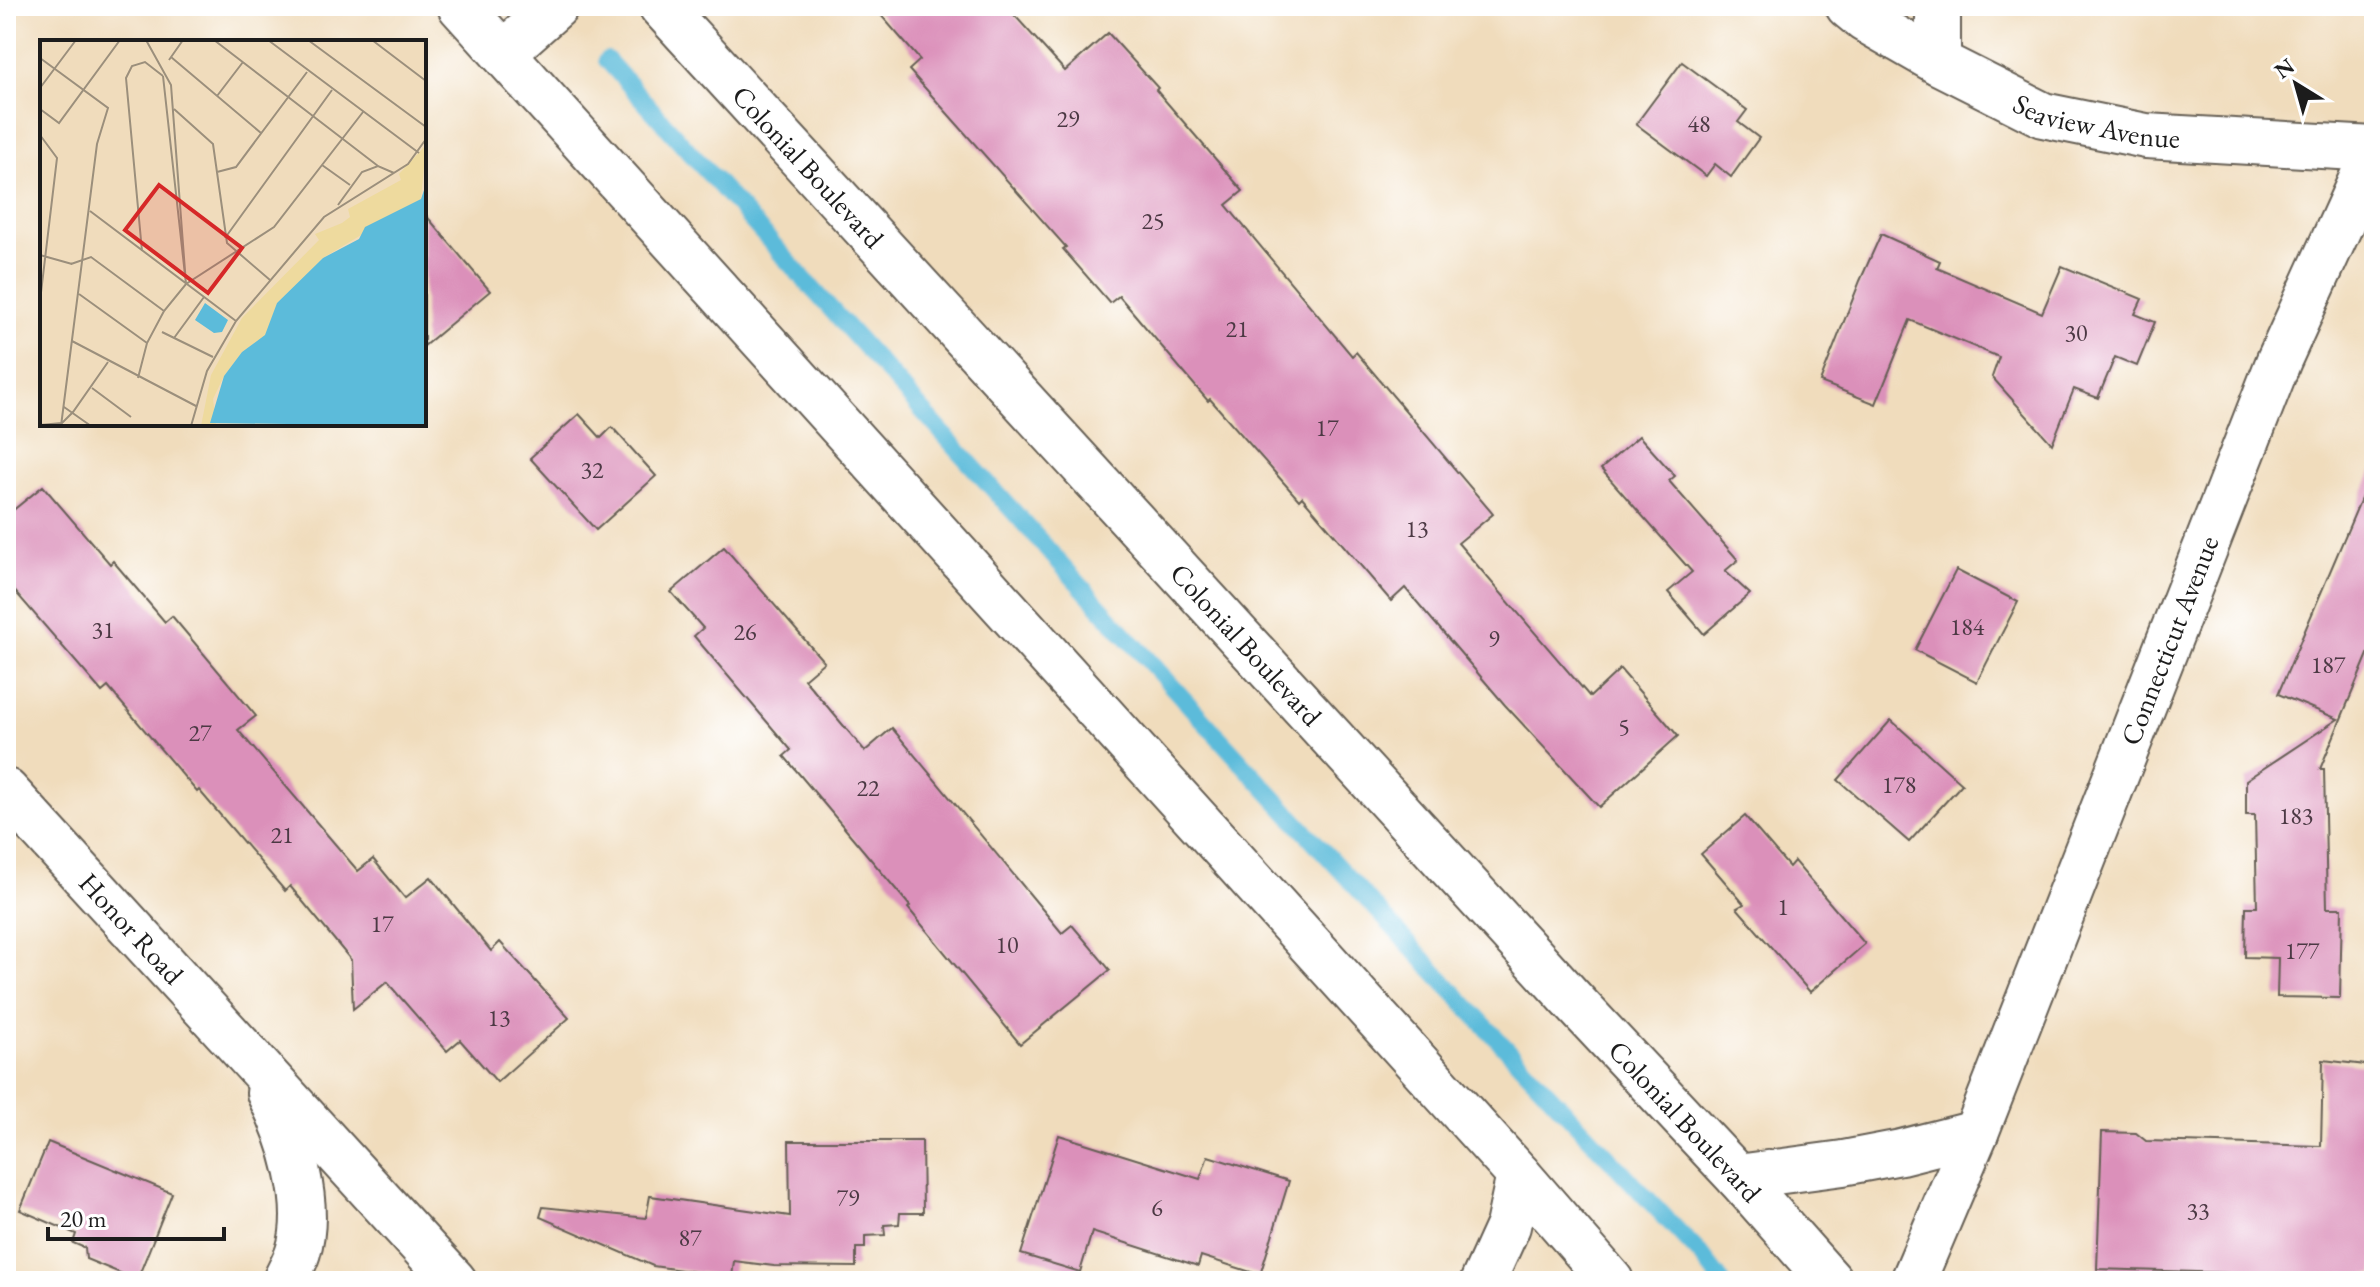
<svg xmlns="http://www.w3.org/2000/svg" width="2380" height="1287" font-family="'EB Garamond',serif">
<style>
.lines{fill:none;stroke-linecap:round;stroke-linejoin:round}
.stream{stroke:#5cbbda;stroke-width:18}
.building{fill:#db90ba}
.minor-casing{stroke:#665f54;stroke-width:48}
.tertiary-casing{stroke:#665f54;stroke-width:48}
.minor{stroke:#fff;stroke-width:44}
.tertiary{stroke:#fff;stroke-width:44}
.labels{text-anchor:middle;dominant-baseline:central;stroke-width:6;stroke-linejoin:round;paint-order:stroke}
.number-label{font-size:24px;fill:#4c3944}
.street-label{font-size:28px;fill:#1c1c1c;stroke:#fff}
.inset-road{fill:none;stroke:#9b8f7c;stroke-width:2}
.view{fill:#d62828;fill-opacity:0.15;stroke:#d62828;stroke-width:4}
.inset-edge{fill:none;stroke:#1c1c1c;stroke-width:4}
</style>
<rect width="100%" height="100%" fill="#fff"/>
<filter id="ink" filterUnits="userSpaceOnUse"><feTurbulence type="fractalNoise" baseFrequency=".0125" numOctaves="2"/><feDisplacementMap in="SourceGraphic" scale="16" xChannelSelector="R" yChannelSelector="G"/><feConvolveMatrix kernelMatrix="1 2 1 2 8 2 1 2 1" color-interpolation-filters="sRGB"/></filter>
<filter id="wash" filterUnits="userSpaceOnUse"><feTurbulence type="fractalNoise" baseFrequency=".006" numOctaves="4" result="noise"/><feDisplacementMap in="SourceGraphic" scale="32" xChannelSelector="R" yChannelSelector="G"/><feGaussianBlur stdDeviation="1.8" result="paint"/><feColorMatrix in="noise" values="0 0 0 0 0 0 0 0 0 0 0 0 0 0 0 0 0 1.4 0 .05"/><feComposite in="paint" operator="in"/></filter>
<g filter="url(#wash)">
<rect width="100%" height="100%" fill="#f0dcbc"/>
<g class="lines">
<path class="stream" d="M607 60C968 462 1329 865 1702 1256L1721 1281"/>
</g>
<g id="blocks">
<g class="building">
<polygon points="873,6 1006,6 1065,71 1108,33 1158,88 1156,90 1243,191 1226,205 1352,356 1356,352 1493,514 1458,543 1590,697 1620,669 1678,736 1599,807 1505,705 1405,588 1391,601 1302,497 1299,500 1210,399 1208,401 1119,296 1110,303 1063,249 1066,247 909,70 920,60"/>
<polygon points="1682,62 1747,110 1738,122 1759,138 1731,177 1715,164 1706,176 1636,124"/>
<polygon points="424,213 490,291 424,346"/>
<polygon points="1881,234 1940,261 1937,268 2042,313 2062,266 2142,299 2135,314 2155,322 2137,366 2115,357 2098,398 2074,389 2052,444 1992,377 1999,357 1910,320 1876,404 1820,382 1860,281"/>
<polygon points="579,414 601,438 612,427 656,476 596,530 530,458"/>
<polygon points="1639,436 1675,476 1669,481 1738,560 1725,571 1750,594 1704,634 1668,592 1692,572 1601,469"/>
<polygon points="2374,468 2374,640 2320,769 2324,769 2327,908 2342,908 2340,998 2277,997 2278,958 2245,957 2246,907 2257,907 2255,815 2246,815 2246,780 2338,719 2278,694"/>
<polygon points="43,486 110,564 113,561 165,622 172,616 256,716 238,730 358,871 373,859 405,898 431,877 491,951 500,942 569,1018 497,1082 460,1040 447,1051 387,982 353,1009 351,960 290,886 285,891 199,790 197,792 108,687 102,692 6,581 6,516"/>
<polygon points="724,547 824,662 804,679 865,751 892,728 1062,933 1072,925 1110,970 1020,1044 908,908 910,906 784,756 791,750 694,636 703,628 671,592"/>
<polygon points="1956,570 2018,602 1977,682 1915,650"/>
<polygon points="1891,720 1962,784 1909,842 1838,780"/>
<polygon points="1745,816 1789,867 1794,861 1865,944 1810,992 1737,908 1744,904 1701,854"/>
<polygon points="2323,1060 2374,1066 2374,1274 2330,1276 2097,1269 2102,1132 2136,1133 2146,1141 2321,1146"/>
<polygon points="1059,1135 1200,1179 1208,1156 1289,1181 1260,1275 1201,1256 1198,1266 1092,1232 1080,1272 1021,1254"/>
<polygon points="789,1141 922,1141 923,1213 900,1213 899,1224 884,1225 885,1235 865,1236 865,1248 856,1248 856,1267 774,1266 734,1261 732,1277 653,1266 540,1217 543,1207 646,1218 650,1196 790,1216"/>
<polygon points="48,1142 172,1193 137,1280 86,1259 85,1248 73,1243 76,1234 20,1210"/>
</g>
</g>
</g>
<g filter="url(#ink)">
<use href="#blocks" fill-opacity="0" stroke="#665f54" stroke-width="2"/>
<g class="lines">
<g class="minor-casing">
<g id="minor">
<polyline points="1938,6 1938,62"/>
<path id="s1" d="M6 791 454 1281"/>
<path d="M269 1093C291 1137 313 1203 298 1252 295 1262 289 1272 285 1281"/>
<polyline points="1738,1177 1843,1163 1901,1152 1976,1133"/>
<polyline points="1483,1281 1508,1226 1519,1175"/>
<path id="s2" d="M1913 1281 1976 1133 2279 360 2374 151"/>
</g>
</g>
<g class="tertiary-casing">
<g id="tertiary">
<polyline points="460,6 1519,1175 1611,1281"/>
<path id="s3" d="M661 6 1577 1005 1738 1177 1830 1281"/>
<path id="s4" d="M1848 6 1865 20 1938 62 2043 115 2146 136 2374 149"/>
<polyline points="503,53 556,6"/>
</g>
</g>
<use href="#minor" class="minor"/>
<use href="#tertiary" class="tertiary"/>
</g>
</g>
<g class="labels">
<g class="number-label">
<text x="1068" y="118">29</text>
<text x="1699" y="123">48</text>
<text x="1153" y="220">25</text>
<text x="1237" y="328">21</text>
<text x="2076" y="332">30</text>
<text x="1327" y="427">17</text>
<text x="592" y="469">32</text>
<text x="1417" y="528">13</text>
<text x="1967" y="626">184</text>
<text x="103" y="629">31</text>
<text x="745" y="631">26</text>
<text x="1494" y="638">9</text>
<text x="2328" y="664">187</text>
<text x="1624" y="726">5</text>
<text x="200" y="732">27</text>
<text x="1899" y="784">178</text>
<text x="868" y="787">22</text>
<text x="2296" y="815">183</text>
<text x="282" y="834">21</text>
<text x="1783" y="906">1</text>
<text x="382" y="923">17</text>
<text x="1007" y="944">10</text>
<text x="2302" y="950">177</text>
<text x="499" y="1017">13</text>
<text x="848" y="1197">79</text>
<text x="1157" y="1207">6</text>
<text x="2198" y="1210">33</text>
<text x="690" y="1237">87</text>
</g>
<g class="street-label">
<text stroke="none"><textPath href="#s4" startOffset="278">Seaview Avenue</textPath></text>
<text stroke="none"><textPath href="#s3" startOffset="218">Colonial Boulevard</textPath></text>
<text stroke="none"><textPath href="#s2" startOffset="690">Connecticut Avenue</textPath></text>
<text stroke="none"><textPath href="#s3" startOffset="866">Colonial Boulevard</textPath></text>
<text stroke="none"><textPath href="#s1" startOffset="186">Honor Road</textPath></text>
<text stroke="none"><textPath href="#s3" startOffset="1514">Colonial Boulevard</textPath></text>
</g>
</g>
<g transform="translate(40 40)">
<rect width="386" height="386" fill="#f0dcbc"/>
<path d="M386 105 381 159 283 218 237 263 226 295 202 312 184 336 173 359 176 386H161L171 335 202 278 279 200 275 194 302 183 310 177 308 169 361 140 359 134Z" fill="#eeda9e"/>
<path d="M386 144V386L170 383 184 336 202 312 225 295 237 263 283 218 319 199 325 187 381 159ZM165 263 188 280 182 292 174 293 155 280Z" fill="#5cbbda"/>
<path class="inset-road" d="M106 0 131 45 146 244M174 0 338 126M228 0 379 113M268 0 386 87M332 0 386 41M131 17 221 93M0 18 68 68 57 104 21 386M129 20 143 0M123 36 146 244M0 48 36 0M177 56 203 22M0 69 19 83 80 0M134 69 173 104 187 203 230 240M0 95 17 118 0 261M282 125 310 145M177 132 196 127 267 32M298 165 322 132 338 126 354 133M50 171 196 281M185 198 292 50M102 211 86 38 92 26 105 22 123 36M0 215 32 224M31 224 51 217 124 271M39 254 107 303M122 292 173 317M134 298 164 257M32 301 156 366M98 338 107 303 124 271 146 244 234 187 323 72M52 348 91 377M24 367 51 386M0 385 22 383 33 372 68 322M151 386 167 331 196 281 284 177 368 124 386 99"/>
<path class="view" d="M119 145 202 208 168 253 85 190Z"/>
<rect width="386" height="386" class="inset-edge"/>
</g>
<rect width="2380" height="1287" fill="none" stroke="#fff" stroke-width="32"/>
<g transform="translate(2296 84) rotate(323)" stroke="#ffffff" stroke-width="6" paint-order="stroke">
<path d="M0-6L14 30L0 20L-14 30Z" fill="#1c1c1c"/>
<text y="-12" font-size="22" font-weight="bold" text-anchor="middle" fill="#1c1c1c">N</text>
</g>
<path d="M48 1227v12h176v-12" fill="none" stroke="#1c1c1c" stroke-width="4"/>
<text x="60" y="1227" font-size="24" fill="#1c1c1c" stroke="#ffffff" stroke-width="6" paint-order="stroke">20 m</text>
</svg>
